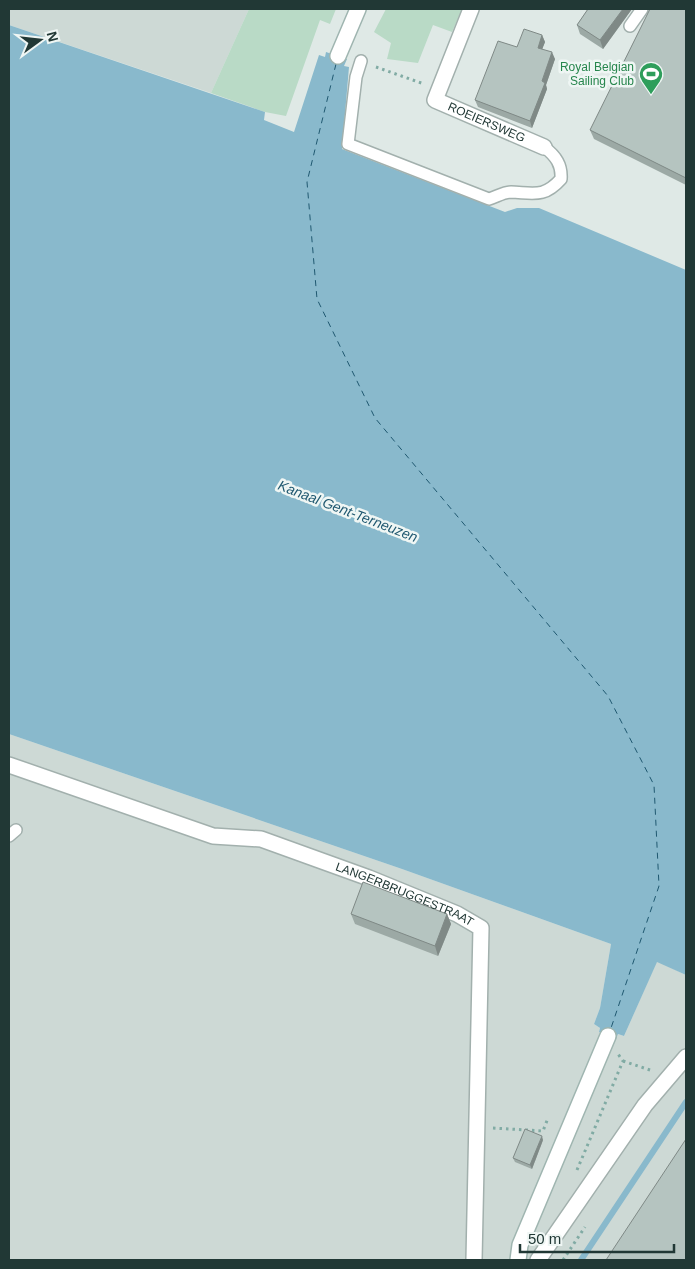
<svg xmlns="http://www.w3.org/2000/svg" width="695" height="1269" font-family="Arial,sans-serif">
<style>
.built{fill:#cdd9d5}
.green{fill:#b9dac6}
.water{fill:#89b9cc}
.lines{fill:none;stroke-linecap:round;stroke-linejoin:round}
.stream{stroke:#89b9cc;stroke-width:6}
.ferry{stroke:#1f5870;stroke-width:1;stroke-dasharray:6 5;stroke-linecap:butt}
.service-casing{stroke:#a2b0ad;stroke-width:14}
.minor-casing{stroke:#a2b0ad;stroke-width:18}
.secondary-casing{stroke:#9fb5b0;stroke-width:18}
.path{stroke:#81aba4;stroke-width:3;stroke-dasharray:2.5 4;stroke-linecap:butt}
.service{stroke:#fff;stroke-width:11}
.minor{stroke:#fff;stroke-width:15}
.secondary{stroke:#fff;stroke-width:15}
.wall{fill:#9ca9a5}
.shaded-wall{fill:#7f8986}
.building{fill:#b5c4c0;stroke:#7f8986}
.labels{text-anchor:middle;dominant-baseline:central;stroke-width:5;stroke-linejoin:round;paint-order:stroke}
.leisure-label{font-size:12px;fill:#27864d;stroke:#eff6f4;text-anchor:end}
.street-label{font-size:12px;fill:#213835;stroke:#eff6f4}
.water-label{font-size:14px;font-style:italic;fill:#1f5870;stroke:#eff6f4}
</style>
<rect width="100%" height="100%" fill="#dfe9e6"/>
<g class="built">
<polygon points="9,9 249,9 211,93 9,25"/>
<polygon points="9,734 402,869 611,944 600,1008 594,1024 600,1028 599,1032 616,1038 618,1034 624,1036 657,961 686,975 686,1260 9,1260"/>
</g>
<g class="green">
<polygon points="249,9 336,9 330,24 320,20 286,116 265,112 211,93"/>
<polygon points="386,9 462,9 452,32 433,25 418,63 387,59 391,43 374,32"/>
</g>
<polygon class="water" points="9,25 265,112 264,120 294,132 319,55 325,57 326,52 347,59 344,66 349,67 342,149 505,212 517,208 539,208 686,270 686,975 657,962 624,1036 618,1034 616,1039 599,1032 600,1028 594,1024 600,1008 611,944 402,869 9,734"/>
<g class="lines">
<polyline class="stream" points="581,1260 686,1102"/>
<polyline class="ferry" points="336,64 307,182 317,299 375,418 608,696 654,785 659,886 610,1031"/>
<g class="service-casing">
<g id="service">
<polyline points="630,26 642,9"/>
<path d="M361 61 356 77 348 144 489 199C496 197 504 192 511 192 534 193 544 198 561 179 562 165 556 156 544 147"/>
<polyline points="9,836 16,830"/>
</g>
</g>
<g class="minor-casing">
<g id="minor">
<path id="s1" d="M471 9 435 100 544 147"/>
<path id="s2" d="M9 765 213 836 261 839 369 878 457 914 481 928 474 1260"/>
<polyline points="538,1260 645,1105 686,1057"/>
</g>
</g>
<g class="secondary-casing">
<g id="secondary">
<polyline points="338,56 358,9"/>
<polyline points="518,1260 520,1245 608,1036"/>
</g>
</g>
<g class="path">
<polyline points="376,67 424,84"/>
<polyline points="623,1061 653,1071"/>
<polyline points="493,1128 543,1131 548,1118"/>
<polyline points="577,1170 623,1061 618,1054"/>
<polyline points="563,1260 585,1227"/>
</g>
<use href="#service" class="service"/>
<use href="#minor" class="minor"/>
<use href="#secondary" class="secondary"/>
</g>
<g class="wall">
<polygon points="588,9 632,9 603,49 580,34 577,25"/>
<polygon points="686,9 686,185 594,139 590,130"/>
<polygon points="542,35 545,42 542,49 555,59 546,85 547,89 532,128 478,107 475,100 517,47"/>
<polygon points="351,914 447,914 451,924 438,956 355,924"/>
<polygon points="543,1140 532,1169 515,1162 513,1158"/>
</g>
<g class="shaded-wall">
<polygon points="623,9 632,9 603,49 600,40"/>
<polygon points="542,35 545,42 540,55 538,48"/>
<polygon points="552,52 555,59 546,85 547,89 532,128 530,121 542,81"/>
<polygon points="447,914 451,924 438,956 435,946"/>
<polygon points="542,1136 543,1140 532,1169 530,1165"/>
</g>
<g class="building">
<polygon points="588,9 623,9 600,40 577,25"/>
<polygon points="650,9 686,9 686,178 590,130"/>
<polygon points="524,29 542,35 538,48 552,52 542,81 545,83 530,121 475,100 498,41 517,47"/>
<polygon points="363,882 447,914 435,946 351,914"/>
<polygon points="525,1129 542,1136 530,1165 513,1158"/>
<polygon points="686,1139 686,1260 606,1260"/>
</g>
<defs>
<g id="stadium-pin" transform="scale(1.25)"><path d="M0 17L-7.5 6A9.5 9.5 0 1 1 7.5 6Z" fill="#2e9e5b" stroke="#eff6f4"/><path d="M0-5a6.5 5 0 1 0 0 10a6.5 5 0 1 0 0-10ZM-3.5-1.8h7v3.6h-7Z" fill="#fff"/></g>
</defs>
<g fill-rule="evenodd">
<use href="#stadium-pin" x="651" y="74"/>
</g>
<g class="labels">
<g class="leisure-label">
<text x="634" y="67">Royal Belgian<tspan x="634" dy="14">Sailing Club</tspan></text>
</g>
<g class="street-label">
<text stroke="none"><textPath href="#s1" startOffset="154">ROEIERSWEG</textPath></text>
<text stroke="none"><textPath href="#s2" startOffset="418">LANGERBRUGGESTRAAT</textPath></text>
</g>
<g class="water-label">
<text transform="translate(348 511) rotate(21)">Kanaal Gent-Terneuzen</text>
</g>
</g>
<rect width="695" height="1269" fill="none" stroke="#213835" stroke-width="20"/>
<g transform="translate(40 40) rotate(75)" stroke="#eff6f4" stroke-width="4" paint-order="stroke">
<path d="M0-4L9 19L0 12L-9 19Z" fill="#213835"/>
<text y="-8" font-size="14" font-weight="bold" text-anchor="middle" fill="#213835">N</text>
</g>
<path d="M520 1244v8h154v-8" fill="none" stroke="#213835" stroke-width="2.5"/>
<text x="528" y="1244" font-size="15" fill="#213835" stroke="#eff6f4" stroke-width="4" paint-order="stroke">50 m</text>
</svg>
